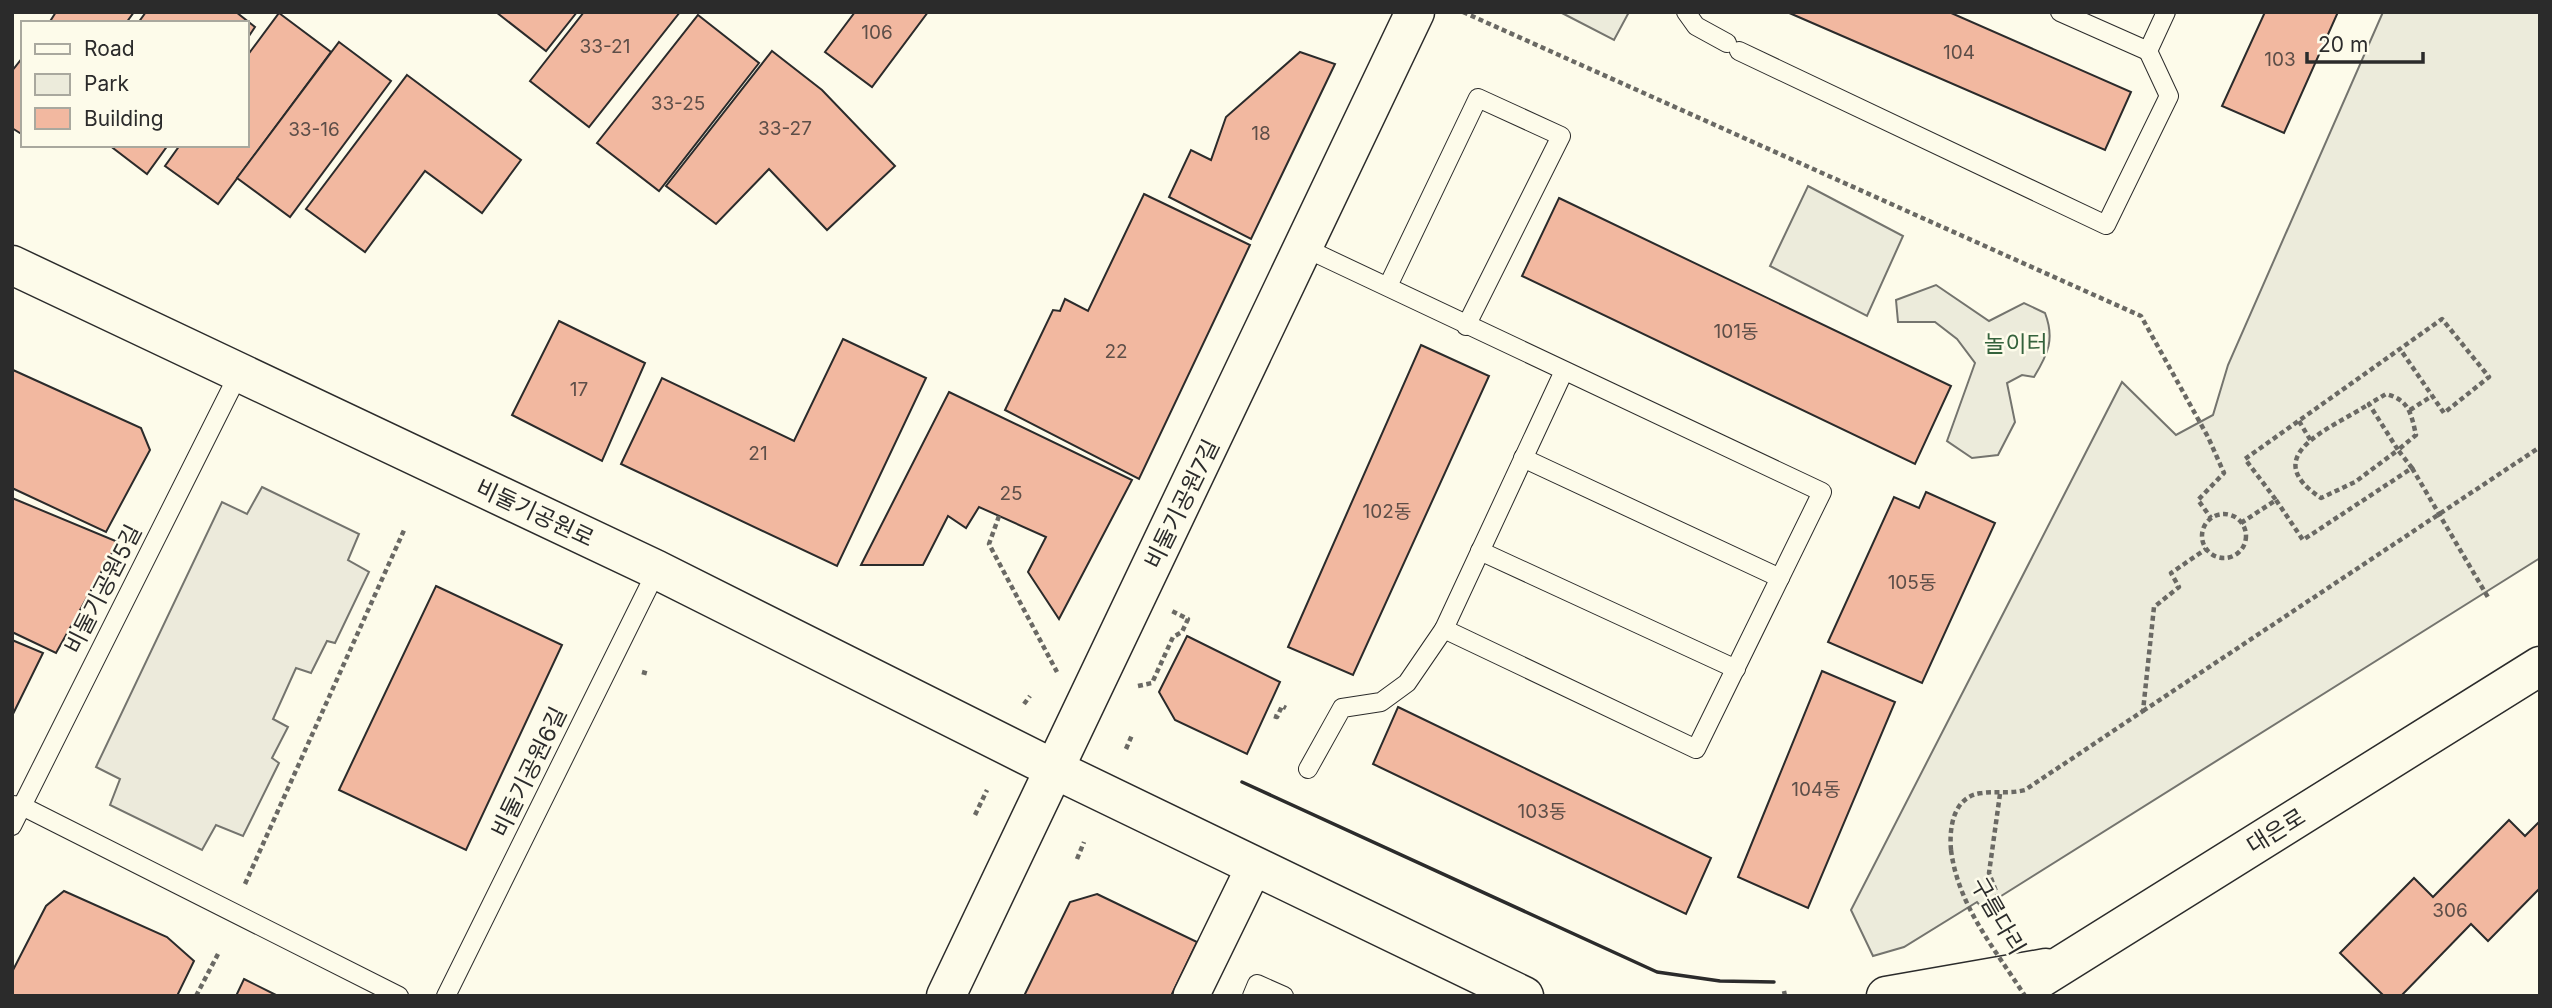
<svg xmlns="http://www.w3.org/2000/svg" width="2552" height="1008" font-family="Inter,'Noto Sans KR',sans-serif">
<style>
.green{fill:#ecebdb;stroke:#74746e;stroke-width:2}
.parking{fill:#eceadb;stroke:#74746e;stroke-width:2}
.building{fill:#f2b8a0;stroke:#2b2b2b;stroke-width:2}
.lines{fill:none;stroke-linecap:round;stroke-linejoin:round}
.lane-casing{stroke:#2b2b2b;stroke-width:20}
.street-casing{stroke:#2b2b2b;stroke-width:38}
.secondary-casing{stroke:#2b2b2b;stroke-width:41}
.path{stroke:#6a6964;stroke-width:4.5;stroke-dasharray:5 3.5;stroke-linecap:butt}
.lane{stroke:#fdfbea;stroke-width:18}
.street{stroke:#fdfbea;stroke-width:35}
.secondary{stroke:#fdfbea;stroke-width:38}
.path-bridge{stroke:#6a6964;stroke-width:4.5;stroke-dasharray:5 3.5;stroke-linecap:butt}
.wall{stroke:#2b2b2b;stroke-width:3.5}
.labels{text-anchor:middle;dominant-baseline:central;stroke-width:5;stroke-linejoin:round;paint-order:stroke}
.number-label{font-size:19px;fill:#5d4e48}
.park-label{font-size:23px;fill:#34623c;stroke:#fdfbea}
.street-label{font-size:23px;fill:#2b2b2b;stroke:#fdfbea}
</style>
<rect width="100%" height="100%" fill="#fdfbea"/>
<g class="green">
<polygon points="1560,12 1629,12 1614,40"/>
<polygon points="2383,12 2540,12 2540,558 1982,908 1977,902 1904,947 1873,956 1851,910 2122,382 2176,435 2213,415 2228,365"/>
<polygon points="1808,186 1903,236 1867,316 1770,266"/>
<path d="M1936 285 1989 321 2024 303 2045 313C2055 339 2048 354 2034 377L2022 375 2007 383 2015 422 1998 455 1972 458 1947 441 1975 363 1957 339 1935 322H1898L1896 300Z"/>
</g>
<polygon class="parking" points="262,487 359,534 348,560 369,572 335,643 327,641 311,673 296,668 273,719 288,727 272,758 279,763 243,836 216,825 202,850 110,805 120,779 96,767 222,502 247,514"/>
<g class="building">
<polygon points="56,12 134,12 126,23 49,23"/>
<polygon points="146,12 236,12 255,27 247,39 247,23 138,23"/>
<polygon points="496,12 577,12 546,51"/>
<polygon points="584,12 680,12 589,127 530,81"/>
<polygon points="855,12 928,12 872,87 825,52"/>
<polygon points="1787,12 1949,12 2131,92 2105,150"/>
<polygon points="2265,12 2338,12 2284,133 2222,106"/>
<polygon points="279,13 331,52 218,204 165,166 180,145 247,145 247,56"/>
<polygon points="698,15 759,63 659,191 597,143"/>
<polygon points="339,42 391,81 290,217 237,178"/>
<polygon points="772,51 822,90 895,166 827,230 769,169 716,224 666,186"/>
<polygon points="1300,52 1335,64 1251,239 1169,197 1191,150 1211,160 1226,117"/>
<polygon points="23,57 23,135 12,128 12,71"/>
<polygon points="407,75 521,160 482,213 425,171 365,252 306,209"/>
<polygon points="109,145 168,145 147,174"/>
<polygon points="1144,194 1250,245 1139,479 1005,410 1053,310 1060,311 1065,299 1088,311"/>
<polygon points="1559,198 1951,386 1915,464 1522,276"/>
<polygon points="559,321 645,363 602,461 512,415"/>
<polygon points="843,339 926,378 837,566 621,464 662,378 794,441"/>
<polygon points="1421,345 1489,376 1353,675 1288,647"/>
<polygon points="13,370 141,428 150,450 106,532 12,488"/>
<polygon points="949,392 1132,480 1059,619 1028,572 1046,537 979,507 966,528 948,516 923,565 861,565"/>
<polygon points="1926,492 1995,523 1922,683 1828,642 1894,497 1919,508"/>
<polygon points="12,498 118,542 56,653 12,632"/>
<polygon points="436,586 562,645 466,850 339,790"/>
<polygon points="1187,636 1280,682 1247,754 1175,720 1159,692"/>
<polygon points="12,640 43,653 12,716"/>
<polygon points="1822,671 1895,702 1808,908 1738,877"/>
<polygon points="1398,707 1711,858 1686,914 1373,764"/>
<polygon points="2509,820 2525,836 2540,821 2540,888 2488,941 2471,924 2401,996 2384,996 2340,953 2414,878 2433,897"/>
<polygon points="64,891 167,937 194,961 177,996 12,996 12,972 46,906"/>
<polygon points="1097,894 1197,942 1171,996 1024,996 1070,902"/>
<polygon points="244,979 278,996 236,996"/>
</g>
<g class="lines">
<g class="lane-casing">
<g id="lane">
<polyline points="1686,12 1696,26 1727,43"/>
<polyline points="2060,12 2148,51 2166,12"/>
<polyline points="1739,51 2106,225 2169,96 2148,51"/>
<polyline points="1305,248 1822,492 1696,749 1444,629 1564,371"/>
<polyline points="1388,286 1478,98 1561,136 1466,326"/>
<polyline points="1523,458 1780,578"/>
<polyline points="1480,551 1736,669"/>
<polyline points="1308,769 1342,708 1381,702 1407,683 1444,629"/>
<polyline points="12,805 22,806 399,996"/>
<polyline points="12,826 239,373"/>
<polyline points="446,996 657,570"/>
<polyline points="1252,996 1257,984 1284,996"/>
</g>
</g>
<g class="street-casing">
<polyline id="street" points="1191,996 1254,867"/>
</g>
<g class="secondary-casing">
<g id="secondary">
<polyline points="12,265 657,570 1054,769 1524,996"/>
<polyline points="946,996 1415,12"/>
<polyline points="1886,996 2046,968"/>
<polyline points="2012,996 2540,666"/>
</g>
</g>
<g class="path">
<polyline points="1463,12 2141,316 2208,437 2224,473 2198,500 2211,518"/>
<polyline points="2410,410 2432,396"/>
<polyline points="2299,421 2311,441"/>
<polyline points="2412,468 2489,599"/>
<path d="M2276 500 2303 540 2412 468 2398 450 2416 435C2411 413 2409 400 2386 394L2369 404 2398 450 2355 482 2321 498C2256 455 2331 429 2369 404"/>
<circle cx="2224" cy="536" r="22"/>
<polyline points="999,516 989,544 1057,672"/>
<path d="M2241 523 2276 500 2245 459C2311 412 2376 366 2442 319L2489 377 2444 413 2400 349"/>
<polyline points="642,672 649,674"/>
<polyline points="1138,686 1152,683 1173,637 1182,632 1188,619 1172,611"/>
<polyline points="1024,704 1030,696"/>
<polyline points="2143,711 2540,447"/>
<polyline points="1274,716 1277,717 1282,706 1286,708"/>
<polyline points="1126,749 1132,735"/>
<polyline points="2000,794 1989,873 2002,907"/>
<polyline points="975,815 987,790"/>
<path d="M1951 850C1949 828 1953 796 1982 793 1997 791 2010 794 2025 790L2143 711 2154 607 2179 587 2171 573 2206 549"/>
<polyline points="1077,859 1084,842"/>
<polyline points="245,884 405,528"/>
<polyline points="1784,991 1785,996"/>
<polyline points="196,996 218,954"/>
</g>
<use href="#lane" class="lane"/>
<use href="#street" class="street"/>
<use href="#secondary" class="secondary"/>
<path class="path-bridge" d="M1951 850C1958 906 1995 949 2025 996"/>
<polyline class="wall" points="1242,782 1657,972 1720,981 1774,982"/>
</g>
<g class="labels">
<g class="number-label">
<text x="877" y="32">106</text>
<text x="605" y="46">33-21</text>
<text x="1959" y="52">104</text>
<text x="2280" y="59">103</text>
<text x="678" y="103">33-25</text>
<text x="785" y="128">33-27</text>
<text x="314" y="129">33-16</text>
<text x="1261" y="133">18</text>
<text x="1736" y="331">101동</text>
<text x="1116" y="351">22</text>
<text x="579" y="389">17</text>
<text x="758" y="453">21</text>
<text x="1011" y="493">25</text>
<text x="1387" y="511">102동</text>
<text x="1912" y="582">105동</text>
<text x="1816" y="789">104동</text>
<text x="1542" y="811">103동</text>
<text x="2450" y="910">306</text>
</g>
<g class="park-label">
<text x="2016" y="344">놀이터</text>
</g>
<g class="street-label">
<text transform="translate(1182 504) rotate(-64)">비둘기공원7길</text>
<text transform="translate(535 513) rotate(25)">비둘기공원로</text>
<text transform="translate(103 589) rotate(-63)">비둘기공원5길</text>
<text transform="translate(529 772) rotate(-64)">비둘기공원6길</text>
<text transform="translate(2276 831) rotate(-32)">대은로</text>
<text transform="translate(1998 916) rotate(60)">구름다리</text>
</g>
</g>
<rect width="2552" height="1008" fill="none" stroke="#2b2b2b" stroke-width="28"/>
<rect x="21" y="21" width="228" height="126" fill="#fdfbea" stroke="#a9a89e" stroke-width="2"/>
<rect x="35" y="44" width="35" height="10" fill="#fdfbea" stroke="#a9a89e" stroke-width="2"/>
<text x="84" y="56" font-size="21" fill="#2b2b2b">Road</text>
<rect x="35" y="74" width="35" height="21" fill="#ecebdb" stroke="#a9a89e" stroke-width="2"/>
<text x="84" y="91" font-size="21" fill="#2b2b2b">Park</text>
<rect x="35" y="108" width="35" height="21" fill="#f2b8a0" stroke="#a9a89e" stroke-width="2"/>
<text x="84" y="126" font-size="21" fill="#2b2b2b">Building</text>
<path d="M2307 52v10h116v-10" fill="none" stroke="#2b2b2b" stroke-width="3.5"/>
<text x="2318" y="52" font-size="21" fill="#2b2b2b" stroke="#fdfbea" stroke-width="5" paint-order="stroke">20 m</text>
</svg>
